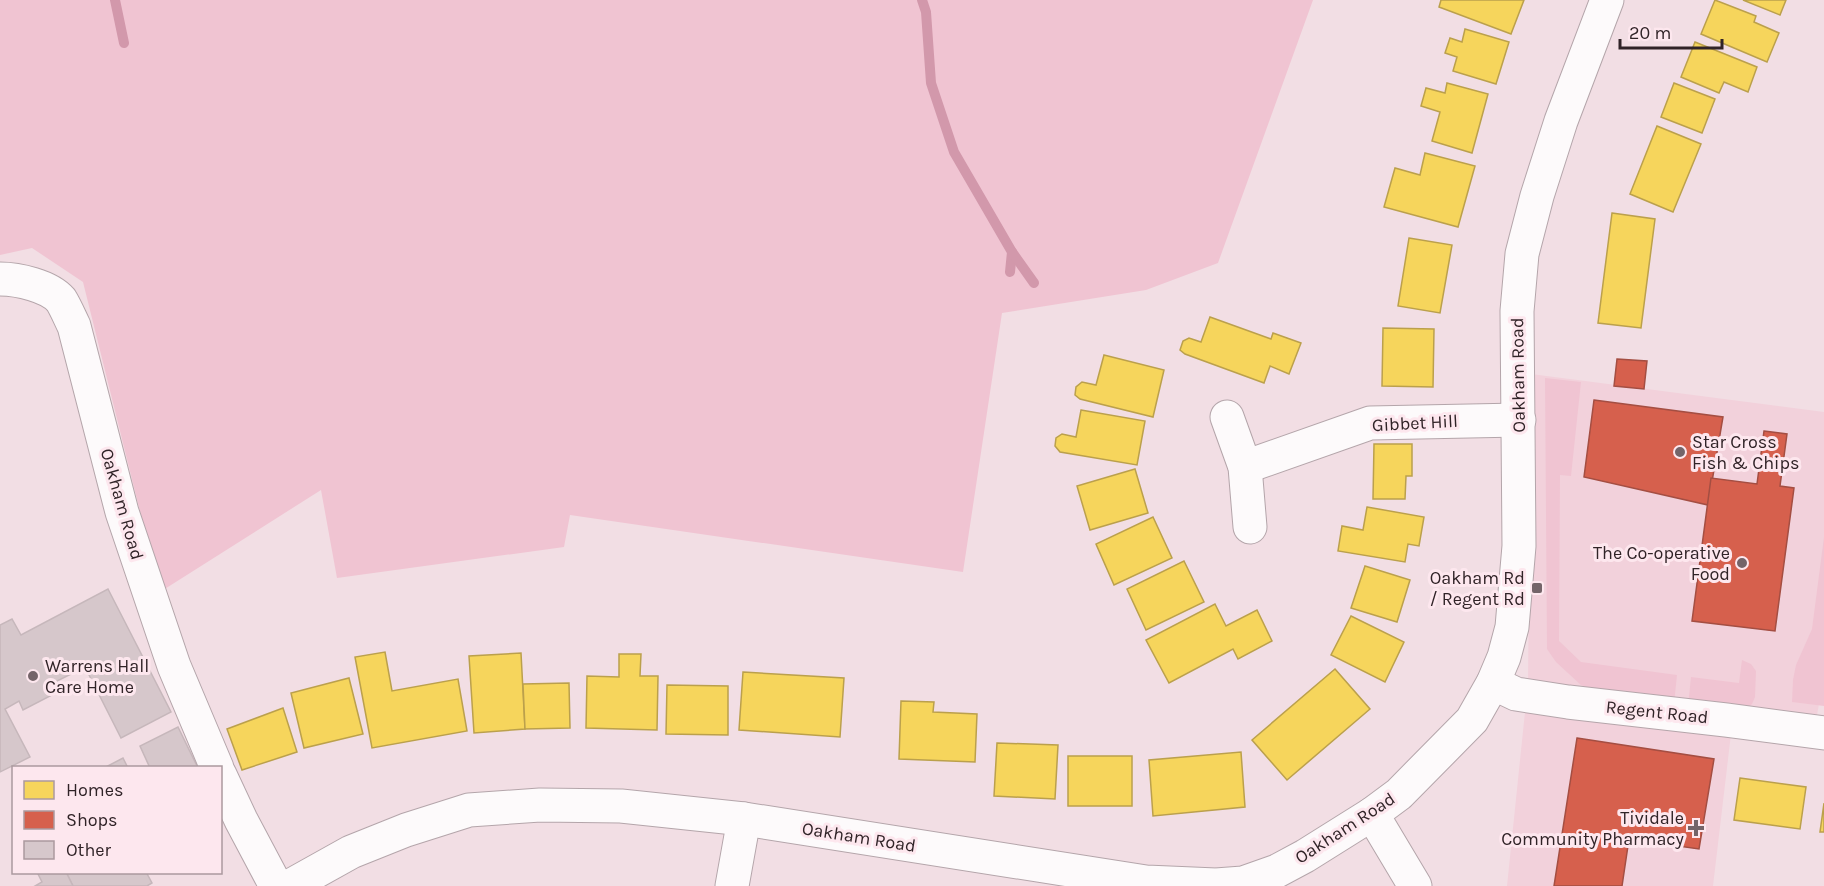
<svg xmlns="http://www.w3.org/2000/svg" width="1824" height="886" font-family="Karla,sans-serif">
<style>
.built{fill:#f2d1db}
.green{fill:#f0c4d2}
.homes{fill:#f6d55c;stroke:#bba04c;stroke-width:1.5}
.shops{fill:#d6604d;stroke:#a44e42;stroke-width:1.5}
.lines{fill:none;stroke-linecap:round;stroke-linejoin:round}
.stream{stroke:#d298ab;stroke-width:10}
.building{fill:#d6c7cb;stroke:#c6b7bb;stroke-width:1.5}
.minor-casing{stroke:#b4a5aa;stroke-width:35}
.minor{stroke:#fdfafb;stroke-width:33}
.poi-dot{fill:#746469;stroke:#fde7ee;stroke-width:2}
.labels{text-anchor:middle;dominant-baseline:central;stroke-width:6;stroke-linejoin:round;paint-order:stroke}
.street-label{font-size:18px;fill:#302327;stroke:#fde7ee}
.poi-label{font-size:18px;fill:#302327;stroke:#fde7ee;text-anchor:end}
</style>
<rect width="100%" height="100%" fill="#f2dee4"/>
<polygon class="built" points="1531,374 1824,412 1824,675 1812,744 1731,734 1713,886 1507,886 1528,683"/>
<g class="green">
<polygon points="0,0 1313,0 1218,263 1146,290 1002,313 963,572 570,515 564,547 337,578 321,490 160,592 83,282 32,248 0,255"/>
<polygon points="1545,378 1581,382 1571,476 1560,475 1559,641 1581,662 1677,675 1674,704 1595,690 1581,685 1556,662 1547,649"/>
<polygon points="1824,537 1824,706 1792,702 1793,680 1796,665 1812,629"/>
<polygon points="1742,660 1751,664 1756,671 1755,697 1752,704 1744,710 1688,706 1691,677 1739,683"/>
</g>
<g class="homes">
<polygon points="1441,0 1524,0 1511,34 1439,7"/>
<polygon points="1715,0 1756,16 1754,22 1779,33 1767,62 1701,34"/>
<polygon points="1743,0 1786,0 1780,15"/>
<polygon points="1465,29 1509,42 1496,84 1453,71 1457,57 1445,53 1450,38 1462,42"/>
<polygon points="1695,42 1757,67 1748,92 1724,82 1719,93 1681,77"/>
<polygon points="1447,83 1488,94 1472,153 1432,141 1440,112 1421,106 1426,88 1445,93"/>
<polygon points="1674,83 1715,99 1702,133 1661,117"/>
<polygon points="1657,126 1701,144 1673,212 1630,194"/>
<polygon points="1425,153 1475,166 1458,227 1384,207 1395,168 1420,175"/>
<polygon points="1612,213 1655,219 1641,328 1598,323"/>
<polygon points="1409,238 1452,245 1440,313 1398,306"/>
<polygon points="1210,317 1271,339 1273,333 1301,343 1289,374 1270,366 1264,383 1185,354 1180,350 1183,341 1189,338 1201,342"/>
<polygon points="1383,328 1434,329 1433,387 1382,386"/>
<polygon points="1104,355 1164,370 1153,417 1080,399 1075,395 1076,387 1082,382 1096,385"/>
<polygon points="1081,410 1145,421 1137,465 1060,452 1055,446 1056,438 1062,434 1076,437"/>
<polygon points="1374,444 1412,444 1412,476 1406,476 1405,499 1373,499"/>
<polygon points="1135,469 1148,513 1090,530 1077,486"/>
<polygon points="1367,507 1424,517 1419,546 1408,544 1405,562 1338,551 1342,526 1363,530"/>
<polygon points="1153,517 1172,558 1114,585 1096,544"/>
<polygon points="1184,561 1204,602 1146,630 1127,589"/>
<polygon points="1365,566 1410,580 1397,622 1351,608"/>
<polygon points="1215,604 1226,626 1257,610 1272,641 1238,659 1233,649 1169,683 1146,640"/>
<polygon points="1351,616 1404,642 1385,682 1331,655"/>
<polygon points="385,652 392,691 458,679 467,731 372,748 355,657"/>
<polygon points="521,653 525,729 474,733 469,656"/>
<polygon points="619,654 641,654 640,676 658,676 657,730 586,728 587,676 619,677"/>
<polygon points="1335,669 1370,709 1287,780 1252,740"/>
<polygon points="743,672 844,678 840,737 739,730"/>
<polygon points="349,678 363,734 304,748 291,693"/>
<polygon points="569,683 570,728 525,729 523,684"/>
<polygon points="667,685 728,686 728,735 666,734"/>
<polygon points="901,701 934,702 933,712 977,714 975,762 899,759"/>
<polygon points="283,708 297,752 242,770 227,729"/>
<polygon points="997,743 1058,745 1055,799 994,796"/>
<polygon points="1241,752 1245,807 1153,816 1149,760"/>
<rect x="1068" y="756" width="64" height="50"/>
<polygon points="1740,778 1806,787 1800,829 1734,820"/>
<polygon points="1824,803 1824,832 1820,832"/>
</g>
<g class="shops">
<polygon points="1617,359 1647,361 1644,389 1614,386"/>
<polygon points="1594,400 1723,417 1708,505 1584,477"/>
<polygon points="1764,431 1787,434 1780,486 1794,488 1775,631 1692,621 1711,478 1757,484"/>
<polygon points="1577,738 1714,759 1699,849 1629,839 1622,886 1554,886"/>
</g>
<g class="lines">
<g class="stream">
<polyline points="115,0 124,43"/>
<polyline points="922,0 926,12 931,83 954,152 1012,252 1010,272"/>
<polyline points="1012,252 1034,283"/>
</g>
</g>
<g class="building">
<polygon points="108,589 171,712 121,738 85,667 47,686 52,695 23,710 19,701 5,709 30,757 0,772 0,625 12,619 21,635"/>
<polygon points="178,727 198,768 150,768 140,746"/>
<polygon points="123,758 128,768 104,768"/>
<polygon points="66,872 146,872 152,883 147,886 73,886"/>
<polygon points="66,872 73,886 35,886 42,882 37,872"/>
</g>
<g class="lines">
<g class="minor-casing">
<g id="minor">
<path d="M0 279C18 279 49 286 61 300 66 308 70 318 74 326L122 512 174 666 217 768"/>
<polyline points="1227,417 1245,467 1250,527"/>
<polyline points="1245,467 1370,423 1519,420"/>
<polyline points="1493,683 1516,694 1568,702 1726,720 1824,733"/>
<polyline points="220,775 241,820 276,886"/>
<polyline points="1372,814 1415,886"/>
<polyline points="290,886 351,852 406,830 469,810 540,805 621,806 744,819 1146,882 1216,885 1243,883 1277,871 1305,856 1372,814 1399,794 1472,720 1493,683 1504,657 1512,627 1519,546 1517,311 1522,254 1537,196 1561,121 1607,0"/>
<polyline points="732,886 744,819"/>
</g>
</g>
<use href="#minor" class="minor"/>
</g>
<g class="poi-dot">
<circle cx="1680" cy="452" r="6"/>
<circle cx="1742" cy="563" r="6"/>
<rect x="1531" y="582" width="12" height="12" rx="3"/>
<circle cx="33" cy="676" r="6"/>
<path d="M1693 819h6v6h6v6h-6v6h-6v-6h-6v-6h6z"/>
</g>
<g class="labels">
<g class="street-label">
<text transform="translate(1518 375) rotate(-91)">Oakham Road</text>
<text transform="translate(1415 423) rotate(-3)">Gibbet Hill</text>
<text transform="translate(122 504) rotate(74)">Oakham Road</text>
<text transform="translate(1657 712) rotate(6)">Regent Road</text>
<text transform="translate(1345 828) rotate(-33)">Oakham Road</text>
<text transform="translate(859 837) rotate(9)">Oakham Road</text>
</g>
<g class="poi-label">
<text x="1692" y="442" text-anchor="start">Star Cross<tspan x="1692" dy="21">Fish &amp; Chips</tspan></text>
<text x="1730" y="553">The Co-operative<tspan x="1730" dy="21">Food</tspan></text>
<text x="1525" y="578">Oakham Rd<tspan x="1525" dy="21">/ Regent Rd</tspan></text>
<text x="45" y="666" text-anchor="start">Warrens Hall<tspan x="45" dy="21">Care Home</tspan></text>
<text x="1684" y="818">Tividale<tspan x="1684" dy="21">Community Pharmacy</tspan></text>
</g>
</g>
<rect x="12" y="766" width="210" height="108" fill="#fde7ee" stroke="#ab999e" stroke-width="1.5"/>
<rect x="24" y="781" width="30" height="18" fill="#f6d55c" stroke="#ab999e" stroke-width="1.5"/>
<text x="66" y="796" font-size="18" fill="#302327">Homes</text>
<rect x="24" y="811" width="30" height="18" fill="#d6604d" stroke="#ab999e" stroke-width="1.5"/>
<text x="66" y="826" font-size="18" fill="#302327">Shops</text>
<rect x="24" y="841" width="30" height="18" fill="#d6c7cb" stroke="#ab999e" stroke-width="1.5"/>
<text x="66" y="856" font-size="18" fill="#302327">Other</text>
<path d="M1620 39v9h102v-9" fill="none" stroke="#302327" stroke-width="3"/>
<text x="1629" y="39" font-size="18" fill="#302327" stroke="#fde7ee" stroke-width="4.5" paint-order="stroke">20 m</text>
</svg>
